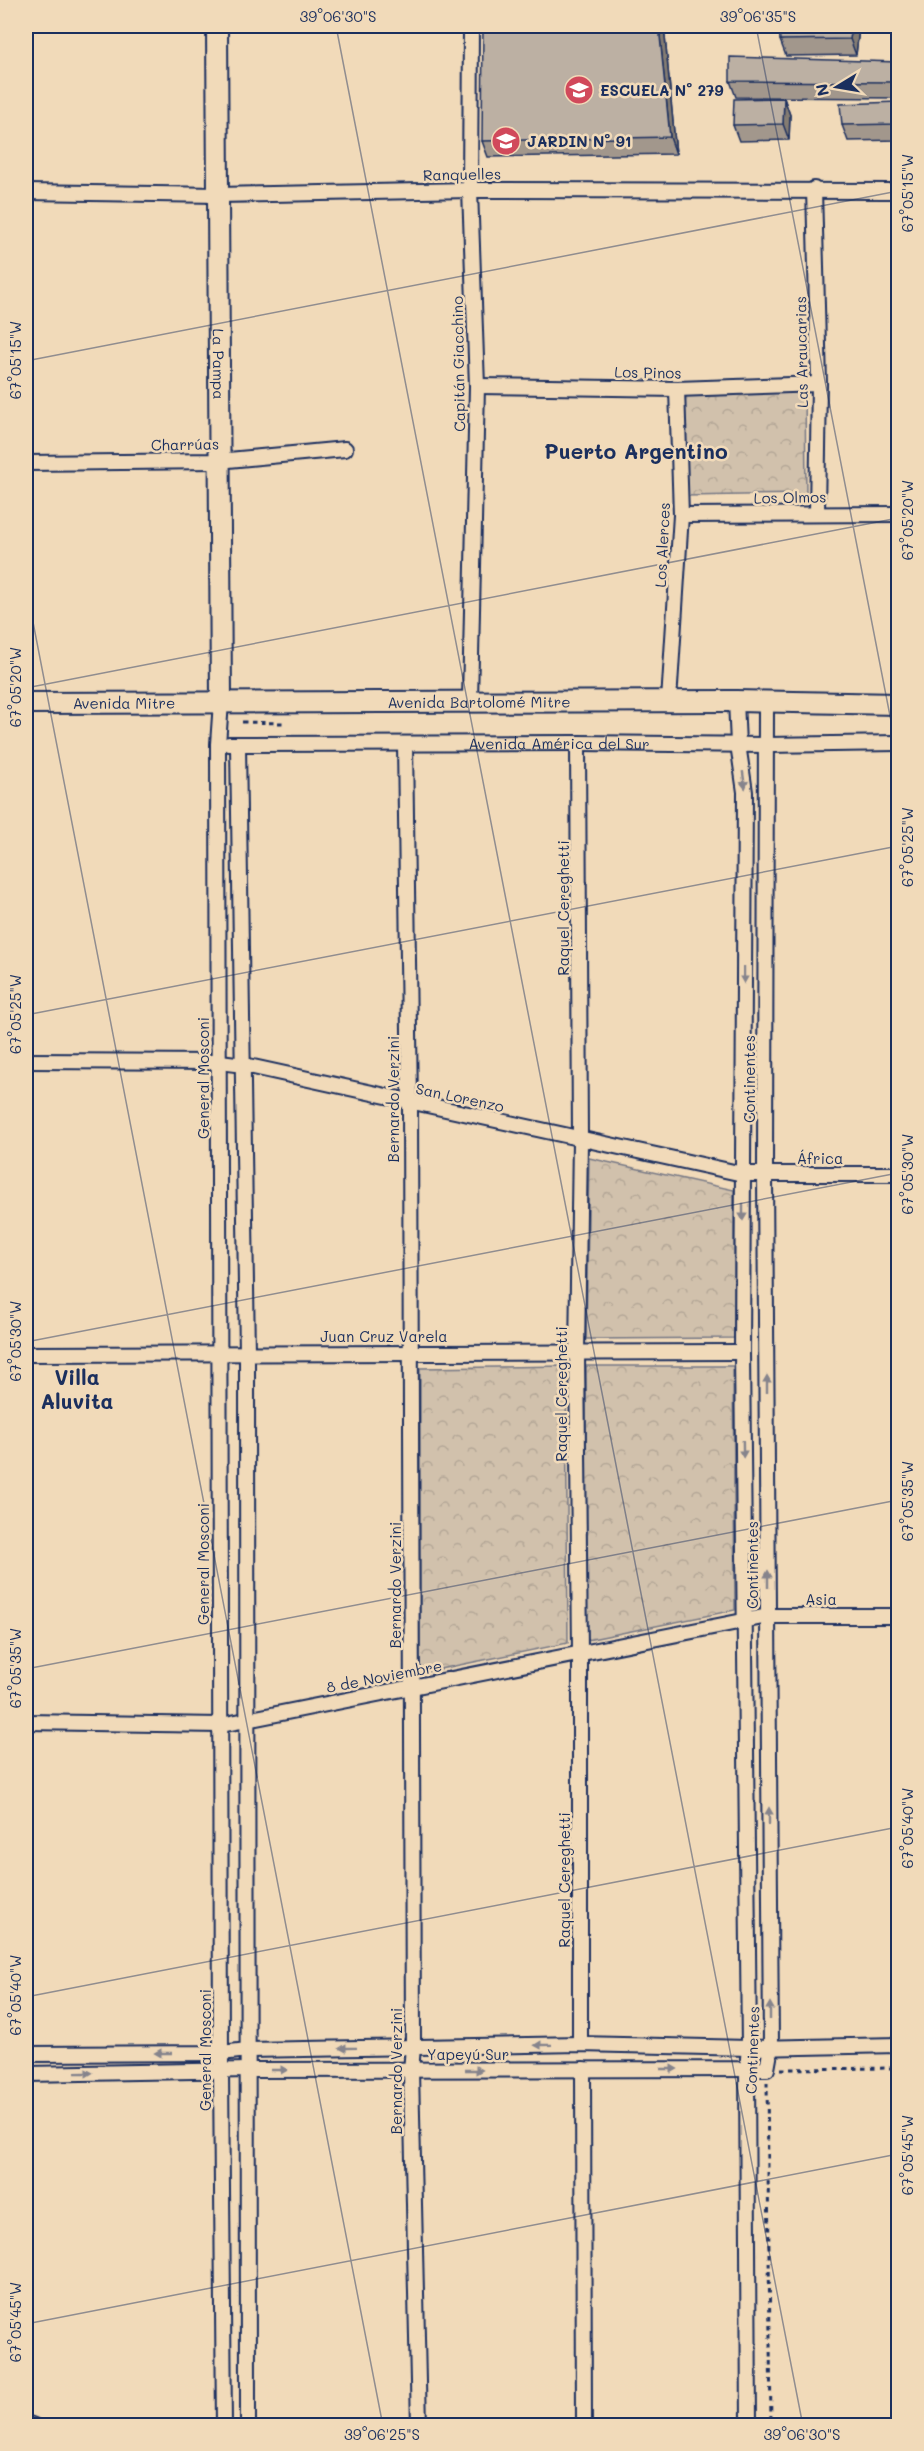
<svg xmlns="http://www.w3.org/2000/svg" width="924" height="2451" font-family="Mali,sans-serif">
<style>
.park{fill:url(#park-crowns);stroke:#767885;stroke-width:1.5}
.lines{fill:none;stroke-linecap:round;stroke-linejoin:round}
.street-casing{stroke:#1b2f5e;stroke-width:18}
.secondary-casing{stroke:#1b2f5e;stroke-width:24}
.path{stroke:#1b2f5e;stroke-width:3;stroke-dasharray:4.5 4.5;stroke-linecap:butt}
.street{stroke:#f1dab9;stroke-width:14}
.secondary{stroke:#f1dab9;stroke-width:20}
.wall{fill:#a2978c;stroke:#1b2f5e;stroke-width:1.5}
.shaded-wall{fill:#847b72;stroke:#1b2f5e;stroke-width:1.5}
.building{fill:#bcb0a3;stroke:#1b2f5e;stroke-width:1.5}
.oneway{fill:#86848c}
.ticks{fill:none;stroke:#1b2f5e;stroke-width:1.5;stroke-opacity:0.45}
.labels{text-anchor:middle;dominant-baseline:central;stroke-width:5;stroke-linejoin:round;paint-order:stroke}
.poi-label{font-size:15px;font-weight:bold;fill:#1b2f5e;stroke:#f1dab9;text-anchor:start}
.street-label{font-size:15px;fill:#1b2f5e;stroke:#f1dab9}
.district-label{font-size:21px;font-weight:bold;fill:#1b2f5e;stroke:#f1dab9}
.neatline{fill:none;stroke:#1b2f5e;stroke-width:2}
.ticks-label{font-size:15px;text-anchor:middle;fill:#1b2f5e}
</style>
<defs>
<pattern id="park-crowns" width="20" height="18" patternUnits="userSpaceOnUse" patternTransform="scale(1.5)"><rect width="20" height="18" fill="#d1c1ac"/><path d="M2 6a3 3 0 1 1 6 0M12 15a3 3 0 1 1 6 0" fill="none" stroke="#b3a696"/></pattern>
</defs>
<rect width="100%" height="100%" fill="#f1dab9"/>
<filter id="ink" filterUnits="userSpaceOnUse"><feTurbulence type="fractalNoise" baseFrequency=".0167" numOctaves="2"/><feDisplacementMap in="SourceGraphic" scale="12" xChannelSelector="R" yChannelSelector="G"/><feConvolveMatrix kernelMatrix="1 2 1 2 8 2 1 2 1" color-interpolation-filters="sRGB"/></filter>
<g filter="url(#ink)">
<g class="park">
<polygon points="805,388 806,494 685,496 684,389"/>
<polygon points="589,1158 734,1190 734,1338 586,1339"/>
<polygon points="566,1366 568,1643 420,1673 420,1368"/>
<polygon points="586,1366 733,1366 735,1610 587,1640"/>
</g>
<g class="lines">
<g class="street-casing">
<g id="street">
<polyline points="814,189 819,384 817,513"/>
<polyline points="26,192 219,195 470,190 898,191"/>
<polyline points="477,386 677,389 819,384"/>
<polyline points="26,463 218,461 345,449"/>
<polyline points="681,515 898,514"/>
<polyline points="470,701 477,386 470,190 471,26"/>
<polyline points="669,701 681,515 677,389"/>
<polyline points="736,701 738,744 745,792 742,1352 749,2048 747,2069 749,2426"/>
<polyline points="221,702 218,744 221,2071 224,2426"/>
<polyline points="578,743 580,1140 577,1353 580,1652 580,2044"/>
<path id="s1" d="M229 744 578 743 767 745 898 743"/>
<polyline points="405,744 410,1103 413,2047 411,2071 419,2426"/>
<polyline points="238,745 247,1353 248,2426"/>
<polyline points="26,1061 220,1062 244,1065 743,1174 898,1174"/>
<polyline points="26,1354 742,1352"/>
<polyline points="26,1722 221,1725 768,1616 898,1616"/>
<polyline points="26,2054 221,2053 248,2050 580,2044 749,2048 898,2045"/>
<polyline points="583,2069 584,2426"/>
<polyline points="26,2074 249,2070 767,2069 771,2047 765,1175 766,703"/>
<polyline points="26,2423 34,2426"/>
</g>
</g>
<g class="secondary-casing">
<g id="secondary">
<path id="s2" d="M217 26 221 702"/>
<path id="s3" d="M26 703 736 701 898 704"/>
</g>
</g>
<g class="path">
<polyline points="242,722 283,723"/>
<polyline points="781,2069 898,2068"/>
<polyline points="767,2082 771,2426"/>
</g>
<use href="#street" class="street"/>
<use href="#secondary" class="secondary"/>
</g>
<g class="wall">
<polygon points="664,26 676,154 488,157 482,141"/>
<polygon points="859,28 856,55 786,56 780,40"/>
<polygon points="898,62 898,98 736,97 730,81"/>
<polygon points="784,98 790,115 789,140 739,141 733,125"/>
<polygon points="898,102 898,140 848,141 842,125"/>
</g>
<g class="shaded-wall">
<polygon points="659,26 664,26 676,154 670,137"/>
<polygon points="852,26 859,26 859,28 856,55 850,39"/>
<polygon points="784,98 790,115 789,140 783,124"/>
</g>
<g class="building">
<polygon points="483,26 659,26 670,137 482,141"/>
<polygon points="779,26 852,26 850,39 780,40"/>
<polygon points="730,57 898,62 898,82 730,81"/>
<polygon points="784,98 783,124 733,125 734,99"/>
<polygon points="898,102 898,124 842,125 840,104"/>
</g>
<defs><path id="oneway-solid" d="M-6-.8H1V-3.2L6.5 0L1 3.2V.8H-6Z" transform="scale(1.5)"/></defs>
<g class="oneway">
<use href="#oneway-solid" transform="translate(744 780) rotate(82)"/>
<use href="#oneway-solid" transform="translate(744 975) rotate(90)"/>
<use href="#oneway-solid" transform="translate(743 1212) rotate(90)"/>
<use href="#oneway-solid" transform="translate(767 1384) rotate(-90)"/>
<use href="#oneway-solid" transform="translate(743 1449) rotate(89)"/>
<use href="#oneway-solid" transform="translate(768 1579) rotate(-90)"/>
<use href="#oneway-solid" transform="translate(769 1816) rotate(-90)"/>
<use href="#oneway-solid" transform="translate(770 2011) rotate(-90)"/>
<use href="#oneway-solid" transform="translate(543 2045) rotate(179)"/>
<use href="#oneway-solid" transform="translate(348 2048) rotate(179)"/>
<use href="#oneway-solid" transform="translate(163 2053) rotate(180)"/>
<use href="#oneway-solid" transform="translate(669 2069)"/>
<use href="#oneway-solid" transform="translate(279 2070)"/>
<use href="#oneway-solid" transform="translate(474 2070)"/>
<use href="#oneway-solid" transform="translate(84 2073) rotate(-1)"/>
</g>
</g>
<path class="ticks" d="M336 26 803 2426M756 26 898 757M26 34 69 26M26 361 898 191M26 586 383 2426M26 688 898 518M26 1015 898 846M26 1342 898 1173M26 1669 898 1500M26 1997 898 1827M26 2324 898 2154"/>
<defs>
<g id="school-disc" transform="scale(1.5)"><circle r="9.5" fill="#d1495b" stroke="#f1dab9"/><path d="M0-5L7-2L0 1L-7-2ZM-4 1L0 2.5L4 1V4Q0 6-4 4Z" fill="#fff"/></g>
</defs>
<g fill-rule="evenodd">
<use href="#school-disc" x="579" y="90"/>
<use href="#school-disc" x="506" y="141"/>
</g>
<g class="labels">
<g class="poi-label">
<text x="600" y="90">ESCUELA N° 279</text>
<text x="527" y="141">JARDIN N° 91</text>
</g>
<g class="street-label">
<text transform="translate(462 174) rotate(-1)">Ranquelles</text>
<text transform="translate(801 352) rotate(-91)">Las Araucarias</text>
<text stroke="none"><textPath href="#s2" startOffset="338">La Pampa</textPath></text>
<text transform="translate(458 364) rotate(-91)">Capitán Giacchino</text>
<text transform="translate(648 372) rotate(1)">Los Pinos</text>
<text transform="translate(185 444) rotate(-1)">Charrúas</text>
<text transform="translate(790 497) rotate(-1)">Los Olmos</text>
<text transform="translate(662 545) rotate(-87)">Los Alerces</text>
<text stroke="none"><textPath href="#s3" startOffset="453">Avenida Bartolomé Mitre</textPath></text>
<text stroke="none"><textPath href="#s3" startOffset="98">Avenida Mitre</textPath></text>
<text stroke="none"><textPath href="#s1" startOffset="330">Avenida América del Sur</textPath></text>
<text transform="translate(563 908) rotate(-90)">Raquel Cereghetti</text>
<text transform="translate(203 1078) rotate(-90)">General Mosconi</text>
<text transform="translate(749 1079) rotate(-90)">Continentes</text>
<text transform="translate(460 1097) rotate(12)">San Lorenzo</text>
<text transform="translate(393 1099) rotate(-90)">Bernardo Verzini</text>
<text x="820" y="1158">África</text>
<text x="384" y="1336">Juan Cruz Varela</text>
<text transform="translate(561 1394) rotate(-90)">Raquel Cereghetti</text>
<text transform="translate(203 1564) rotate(-90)">General Mosconi</text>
<text transform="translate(752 1565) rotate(-90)">Continentes</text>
<text transform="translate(395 1585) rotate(-90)">Bernardo Verzini</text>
<text x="821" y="1599">Asia</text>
<text transform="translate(384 1676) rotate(-11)">8 de Noviembre</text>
<text transform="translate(564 1880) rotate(-90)">Raquel Cereghetti</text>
<text transform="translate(205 2050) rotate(-90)">General Mosconi</text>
<text transform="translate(752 2050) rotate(-88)">Continentes</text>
<text x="468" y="2054">Yapeyú Sur</text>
<text transform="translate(396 2071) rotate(-90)">Bernardo Verzini</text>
</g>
<g class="district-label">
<text x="636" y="450">Puerto Argentino</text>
<text x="77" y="1376">Villa<tspan x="77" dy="24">Aluvita</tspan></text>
</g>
</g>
<rect width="924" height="2451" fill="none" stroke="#f1dab9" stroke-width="66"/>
<g transform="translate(837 87) rotate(259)" stroke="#f1dab9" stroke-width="4.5" paint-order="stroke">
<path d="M0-4.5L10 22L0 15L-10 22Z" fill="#1b2f5e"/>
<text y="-9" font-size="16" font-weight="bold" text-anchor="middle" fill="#1b2f5e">N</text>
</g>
<rect x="33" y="33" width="858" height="2385" class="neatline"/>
<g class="ticks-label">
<text x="338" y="22">39°06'30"S</text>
<text x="758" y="22">39°06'35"S</text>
<text transform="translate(908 193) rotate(-90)" y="5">67°05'15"W</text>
<text transform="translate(16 360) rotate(-90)" y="5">67°05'15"W</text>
<text transform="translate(908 520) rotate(-90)" y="5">67°05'20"W</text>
<text transform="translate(16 687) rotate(-90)" y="5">67°05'20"W</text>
<text transform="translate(908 847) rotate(-90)" y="5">67°05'25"W</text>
<text transform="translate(16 1014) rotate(-90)" y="5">67°05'25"W</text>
<text transform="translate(908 1174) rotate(-90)" y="5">67°05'30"W</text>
<text transform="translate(16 1341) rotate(-90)" y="5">67°05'30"W</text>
<text transform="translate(908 1501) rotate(-90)" y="5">67°05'35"W</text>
<text transform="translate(16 1668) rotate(-90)" y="5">67°05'35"W</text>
<text transform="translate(908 1828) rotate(-90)" y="5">67°05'40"W</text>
<text transform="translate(16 1995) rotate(-90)" y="5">67°05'40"W</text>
<text transform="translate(908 2155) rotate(-90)" y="5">67°05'45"W</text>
<text transform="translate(16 2322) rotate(-90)" y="5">67°05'45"W</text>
<text x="382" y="2440">39°06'25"S</text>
<text x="802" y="2440">39°06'30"S</text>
</g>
</svg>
